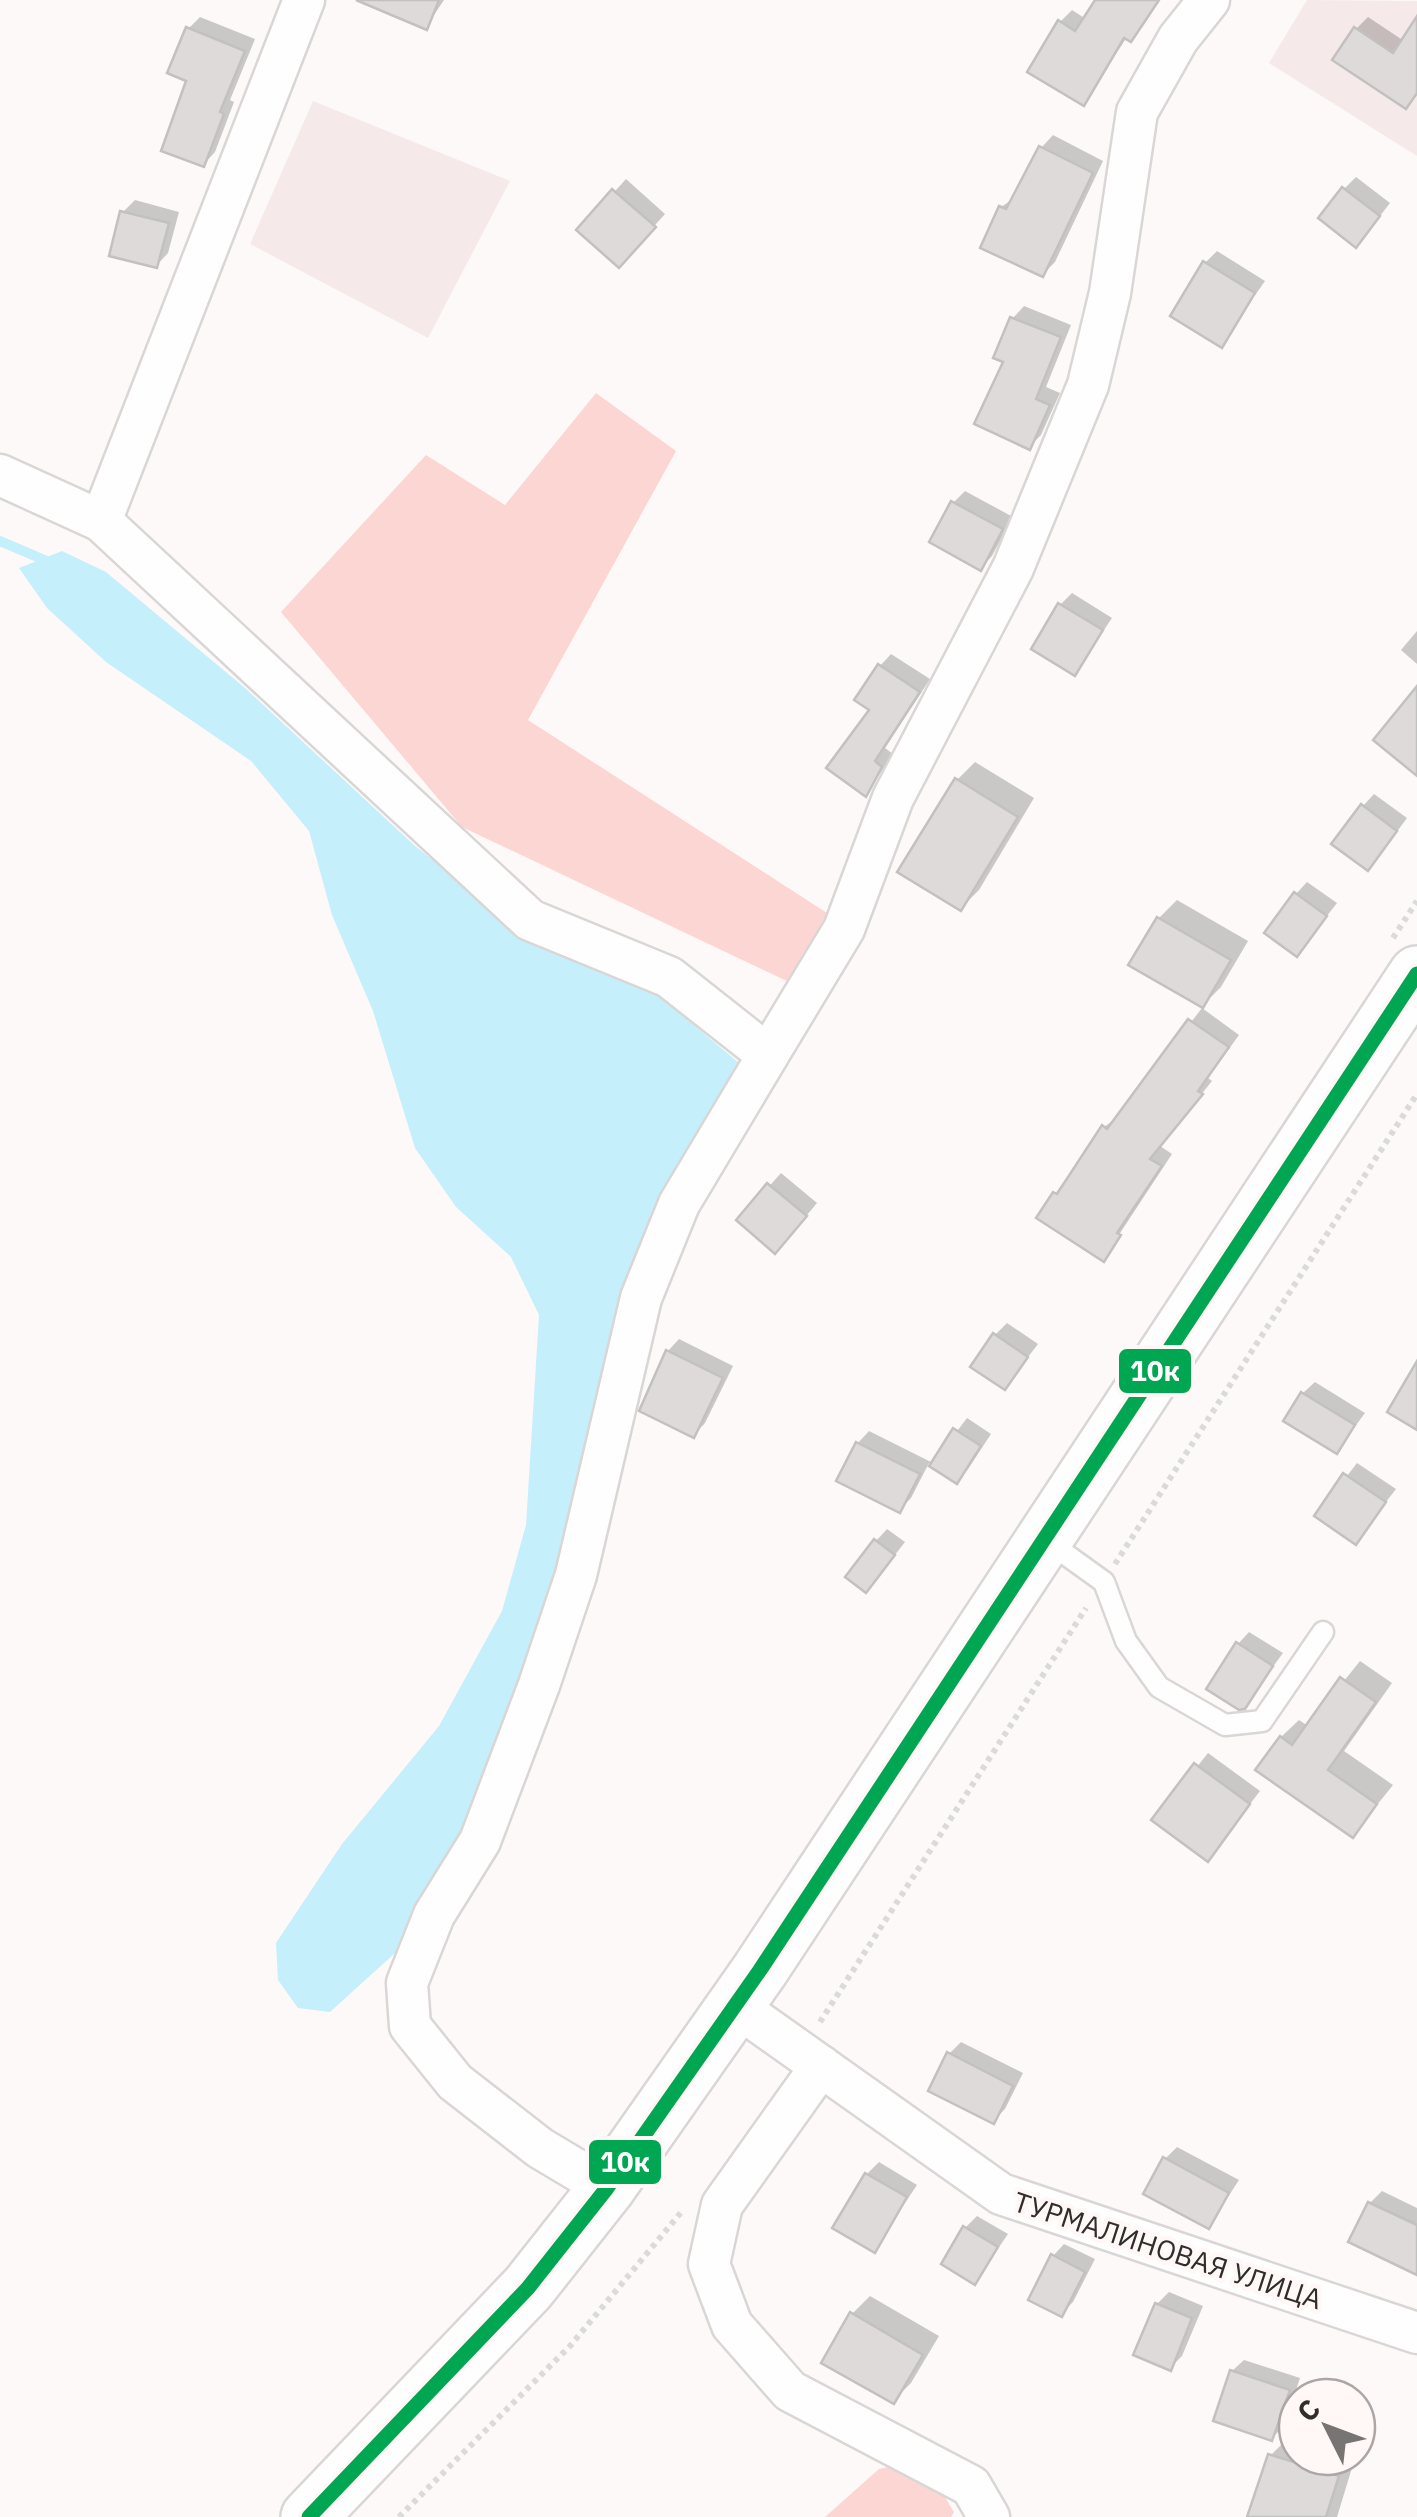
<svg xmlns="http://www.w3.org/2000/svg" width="1417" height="2517" font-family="'IBM Plex Sans',sans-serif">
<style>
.built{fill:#f5eae9}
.green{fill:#fcd6d2}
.water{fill:#c5effa}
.shadow{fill:#0003}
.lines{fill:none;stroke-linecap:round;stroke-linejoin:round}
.stream{stroke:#c5effa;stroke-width:10}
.building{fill:#dedada;stroke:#c3c0c0;stroke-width:2.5}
.service-casing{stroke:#dad6d6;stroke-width:25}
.minor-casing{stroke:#dad6d6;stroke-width:45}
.secondary-casing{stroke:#dad6d6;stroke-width:60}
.path{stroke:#dbdada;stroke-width:6;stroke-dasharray:5 5;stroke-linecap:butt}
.service{stroke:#fffefe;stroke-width:20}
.minor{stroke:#fffefe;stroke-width:40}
.secondary{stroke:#fffefe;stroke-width:55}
.bus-1-casing{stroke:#fff8f7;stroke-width:22}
.bus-1{stroke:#00a651;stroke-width:15}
.labels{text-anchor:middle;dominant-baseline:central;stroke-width:9;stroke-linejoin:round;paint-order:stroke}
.street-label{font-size:28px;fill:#302d2d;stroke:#fff8f7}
.line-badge{stroke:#fff8f7;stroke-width:4}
.badge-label{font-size:28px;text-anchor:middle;font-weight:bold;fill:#fff}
</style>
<rect width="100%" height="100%" fill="#fdf9f9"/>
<g class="built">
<polygon points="1307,0 1417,1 1417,156 1269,63"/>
<polygon points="313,101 510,181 428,338 250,244"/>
</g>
<g class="green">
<polygon points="596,393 676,451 528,720 827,913 789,982 462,827 281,612 426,455 505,505"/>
<polygon points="904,2463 935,2481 954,2512 951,2517 825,2517 879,2469"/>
</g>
<polygon class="water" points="62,551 106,572 245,688 414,845 516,927 663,999 739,1063 713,1124 663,1190 632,1274 543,1625 483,1788 405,1944 330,2012 298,2008 278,1980 276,1943 342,1844 439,1726 502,1611 526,1525 539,1315 511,1257 456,1207 415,1148 373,1011 332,915 309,831 251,761 106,662 47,608 19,568"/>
<g class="shadow">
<polygon points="362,0 444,0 426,27"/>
<polygon points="1098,0 1160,0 1142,27 1131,39 1127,37 1084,102 1060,22 1072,10 1086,19"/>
<polygon points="200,17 255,39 230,100 234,102 215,152 204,164 189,79 188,29"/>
<polygon points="1368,17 1404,41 1417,20 1417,95 1406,106 1356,29"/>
<polygon points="1053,135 1103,161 1055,262 1043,274 1001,207 1016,197 1042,147"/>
<polygon points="1356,177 1390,203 1367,233 1344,189"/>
<polygon points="626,179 665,214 630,253 580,230"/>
<polygon points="135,200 179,212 168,253 157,265 123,212"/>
<polygon points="1217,251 1265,281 1221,344 1205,263"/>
<polygon points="1024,306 1071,325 1046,387 1060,393 1041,435 1029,447 1006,361 1013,318"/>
<polygon points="965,491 1013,517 992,556 981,568 953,503"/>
<polygon points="1072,593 1112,618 1075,673 1060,605"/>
<polygon points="1417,631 1417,664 1401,650"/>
<polygon points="891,654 930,679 885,748 893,754 866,794 880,666"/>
<polygon points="975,762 1034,798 979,890 961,908 957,780"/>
<polygon points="1374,794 1407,818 1379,856 1363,806"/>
<polygon points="1307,882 1337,903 1297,954 1296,894"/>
<polygon points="1177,900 1248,941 1221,987 1203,1005 1159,918"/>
<polygon points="1202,1008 1239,1035 1208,1078 1212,1081 1160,1146 1172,1154 1103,1259 1055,1194 1104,1127 1118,1117"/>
<polygon points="781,1173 817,1203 787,1239 739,1220"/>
<polygon points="1007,1323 1038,1344 1005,1387 995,1335"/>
<polygon points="679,1339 733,1366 705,1423 694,1435 668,1351"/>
<polygon points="1315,1382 1365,1413 1337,1451 1303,1393"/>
<polygon points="967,1418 991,1434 968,1469 957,1480 929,1463 911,1498 899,1510 858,1443 869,1431 933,1463"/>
<polygon points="1357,1463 1396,1489 1355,1542 1317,1515"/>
<polygon points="887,1529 905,1542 877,1578 876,1541"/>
<polygon points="1249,1632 1283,1653 1244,1706 1238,1644"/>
<polygon points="1360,1661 1392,1683 1344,1751 1393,1785 1353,1835 1281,1737 1299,1720 1308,1726"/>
<polygon points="1208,1753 1260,1791 1208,1859 1155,1820"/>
<polygon points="961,2042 1023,2073 1005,2109 993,2121 949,2054"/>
<polygon points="1177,2147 1239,2180 1209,2226 1165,2159"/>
<polygon points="879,2162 917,2185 874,2249 867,2174"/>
<polygon points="1382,2191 1417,2208 1417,2264 1352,2241 1370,2203"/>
<polygon points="977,2216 1008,2234 975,2282 965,2228"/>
<polygon points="1064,2244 1095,2259 1073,2302 1061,2314 1053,2256"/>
<polygon points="1169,2292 1203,2306 1182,2356 1170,2368 1157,2304"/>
<polygon points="870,2296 939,2336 911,2383 893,2401 852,2314"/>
<polygon points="1244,2360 1300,2378 1284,2426 1272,2438 1232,2371"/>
<polygon points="1289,2437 1297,2440 1297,2457 1355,2458 1337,2517 1250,2517 1271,2455"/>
</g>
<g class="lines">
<polyline class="stream" points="0,541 54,564"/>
</g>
<g class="building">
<polygon points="356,0 439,0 427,30"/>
<polygon points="1095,0 1159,0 1131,42 1124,38 1084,106 1027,72 1058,20 1075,31"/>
<polygon points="1417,16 1417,93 1406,109 1332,60 1354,27 1393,53"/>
<polygon points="186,27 245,51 220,112 224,114 204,167 161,151 186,81 167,73"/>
<polygon points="1039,146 1093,173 1043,277 980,248 999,206 1006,209"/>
<polygon points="1342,187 1380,216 1356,248 1318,218"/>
<polygon points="612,189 656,227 619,268 576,230"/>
<polygon points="120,211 169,223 157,268 109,256"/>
<polygon points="1203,261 1255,293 1222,348 1170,316"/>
<polygon points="1010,317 1061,337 1036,399 1050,405 1030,450 974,424 1003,362 993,358"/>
<polygon points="951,501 1003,529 981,571 929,542"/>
<polygon points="1058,603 1103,630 1075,676 1031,649"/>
<polygon points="878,664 920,692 875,761 882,767 866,797 826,768 869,710 854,700"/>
<polygon points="1417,686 1417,776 1373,740"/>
<polygon points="955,778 1018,817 961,911 897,872"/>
<polygon points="1361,804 1397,831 1368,871 1331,844"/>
<polygon points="1294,892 1327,916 1297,957 1264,933"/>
<polygon points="1157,917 1231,960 1203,1008 1128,965"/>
<polygon points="1188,1019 1229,1047 1198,1091 1203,1094 1150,1159 1162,1166 1117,1233 1121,1235 1104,1262 1036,1218 1053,1192 1057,1194 1102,1125 1107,1129"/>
<polygon points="767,1183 807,1216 775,1254 736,1220"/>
<polygon points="993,1333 1028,1357 1005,1390 970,1367"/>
<polygon points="666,1350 723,1378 694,1438 639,1411"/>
<polygon points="1417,1361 1417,1430 1387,1412"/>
<polygon points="1301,1392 1355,1425 1337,1454 1283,1421"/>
<polygon points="953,1428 981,1446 957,1484 929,1466"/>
<polygon points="856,1442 920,1474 900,1513 836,1481"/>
<polygon points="1343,1473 1386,1502 1356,1545 1314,1516"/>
<polygon points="874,1539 895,1555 866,1593 845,1577"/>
<polygon points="1236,1642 1273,1666 1245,1709 1239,1710 1206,1689"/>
<polygon points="1340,1677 1376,1702 1328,1770 1377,1804 1353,1838 1255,1770 1280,1736 1292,1745"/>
<polygon points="1194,1763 1250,1804 1208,1862 1151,1820"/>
<polygon points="947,2052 1013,2086 994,2124 928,2091"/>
<polygon points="1163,2157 1229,2193 1209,2229 1143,2194"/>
<polygon points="865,2173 907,2197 875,2253 832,2228"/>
<polygon points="1368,2202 1417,2225 1417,2275 1348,2242"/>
<polygon points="963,2226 998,2247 975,2285 941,2264"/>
<polygon points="1051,2254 1085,2272 1062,2317 1028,2300"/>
<polygon points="1155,2303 1192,2318 1171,2371 1133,2355"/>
<polygon points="850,2312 923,2355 894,2404 821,2363"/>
<polygon points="1230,2370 1290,2390 1272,2441 1213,2421"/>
<polygon points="1268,2454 1339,2476 1326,2517 1247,2517"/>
</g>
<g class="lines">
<g class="service-casing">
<polyline id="service" points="1047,1541 1104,1582 1126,1641 1159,1687 1225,1725 1262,1721 1323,1632"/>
</g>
<g class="minor-casing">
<g id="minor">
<polyline points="0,475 101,521 530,920 669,977 768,1055 679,1204 641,1298 576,1575 539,1685 480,1841 434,1915 407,1983 410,2026 455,2082 540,2148 607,2188"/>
<polyline points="101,521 304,0"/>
<polyline points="768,1055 844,929 893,798 1013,568 1088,385 1110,293 1137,112 1178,39 1209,0"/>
<polyline points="736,2006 1001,2194 1417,2333"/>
<polyline points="821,2066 722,2205 709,2264 732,2325 790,2391 971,2486 989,2517"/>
</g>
</g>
<g class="secondary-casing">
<polyline id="secondary" points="309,2517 528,2288 607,2188 760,1970 1417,974"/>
</g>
<g class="path">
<polyline points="1393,938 1417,901"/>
<polyline points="1115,1564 1417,1094"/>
<polyline points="820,2022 1086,1608"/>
<polyline points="399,2517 570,2346 683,2210"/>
</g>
<use href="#service" class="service"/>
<use href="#minor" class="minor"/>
<use href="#secondary" class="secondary"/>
<g class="bus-1-casing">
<polyline id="bus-1" points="309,2517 528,2288 607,2188 760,1970 1417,974"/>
</g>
<use href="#bus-1" class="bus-1"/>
</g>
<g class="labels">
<g class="street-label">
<text transform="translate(1168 2250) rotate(18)">ТУРМАЛИНОВАЯ УЛИЦА</text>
</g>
</g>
<g class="line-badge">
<rect x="1117" y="1347" width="76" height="48" rx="10" fill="#00a651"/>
<rect x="587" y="2138" width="76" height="48" rx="10" fill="#00a651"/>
</g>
<g class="badge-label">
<text x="1155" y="1381">10к</text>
<text x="625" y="2172">10к</text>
</g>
<g transform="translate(1327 2427) rotate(312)"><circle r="48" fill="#fff8f7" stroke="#aca7a6" stroke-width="2.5"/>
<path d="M0-8L18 38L0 25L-18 38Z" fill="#787474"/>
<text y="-15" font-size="28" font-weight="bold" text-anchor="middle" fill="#302d2d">С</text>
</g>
</svg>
